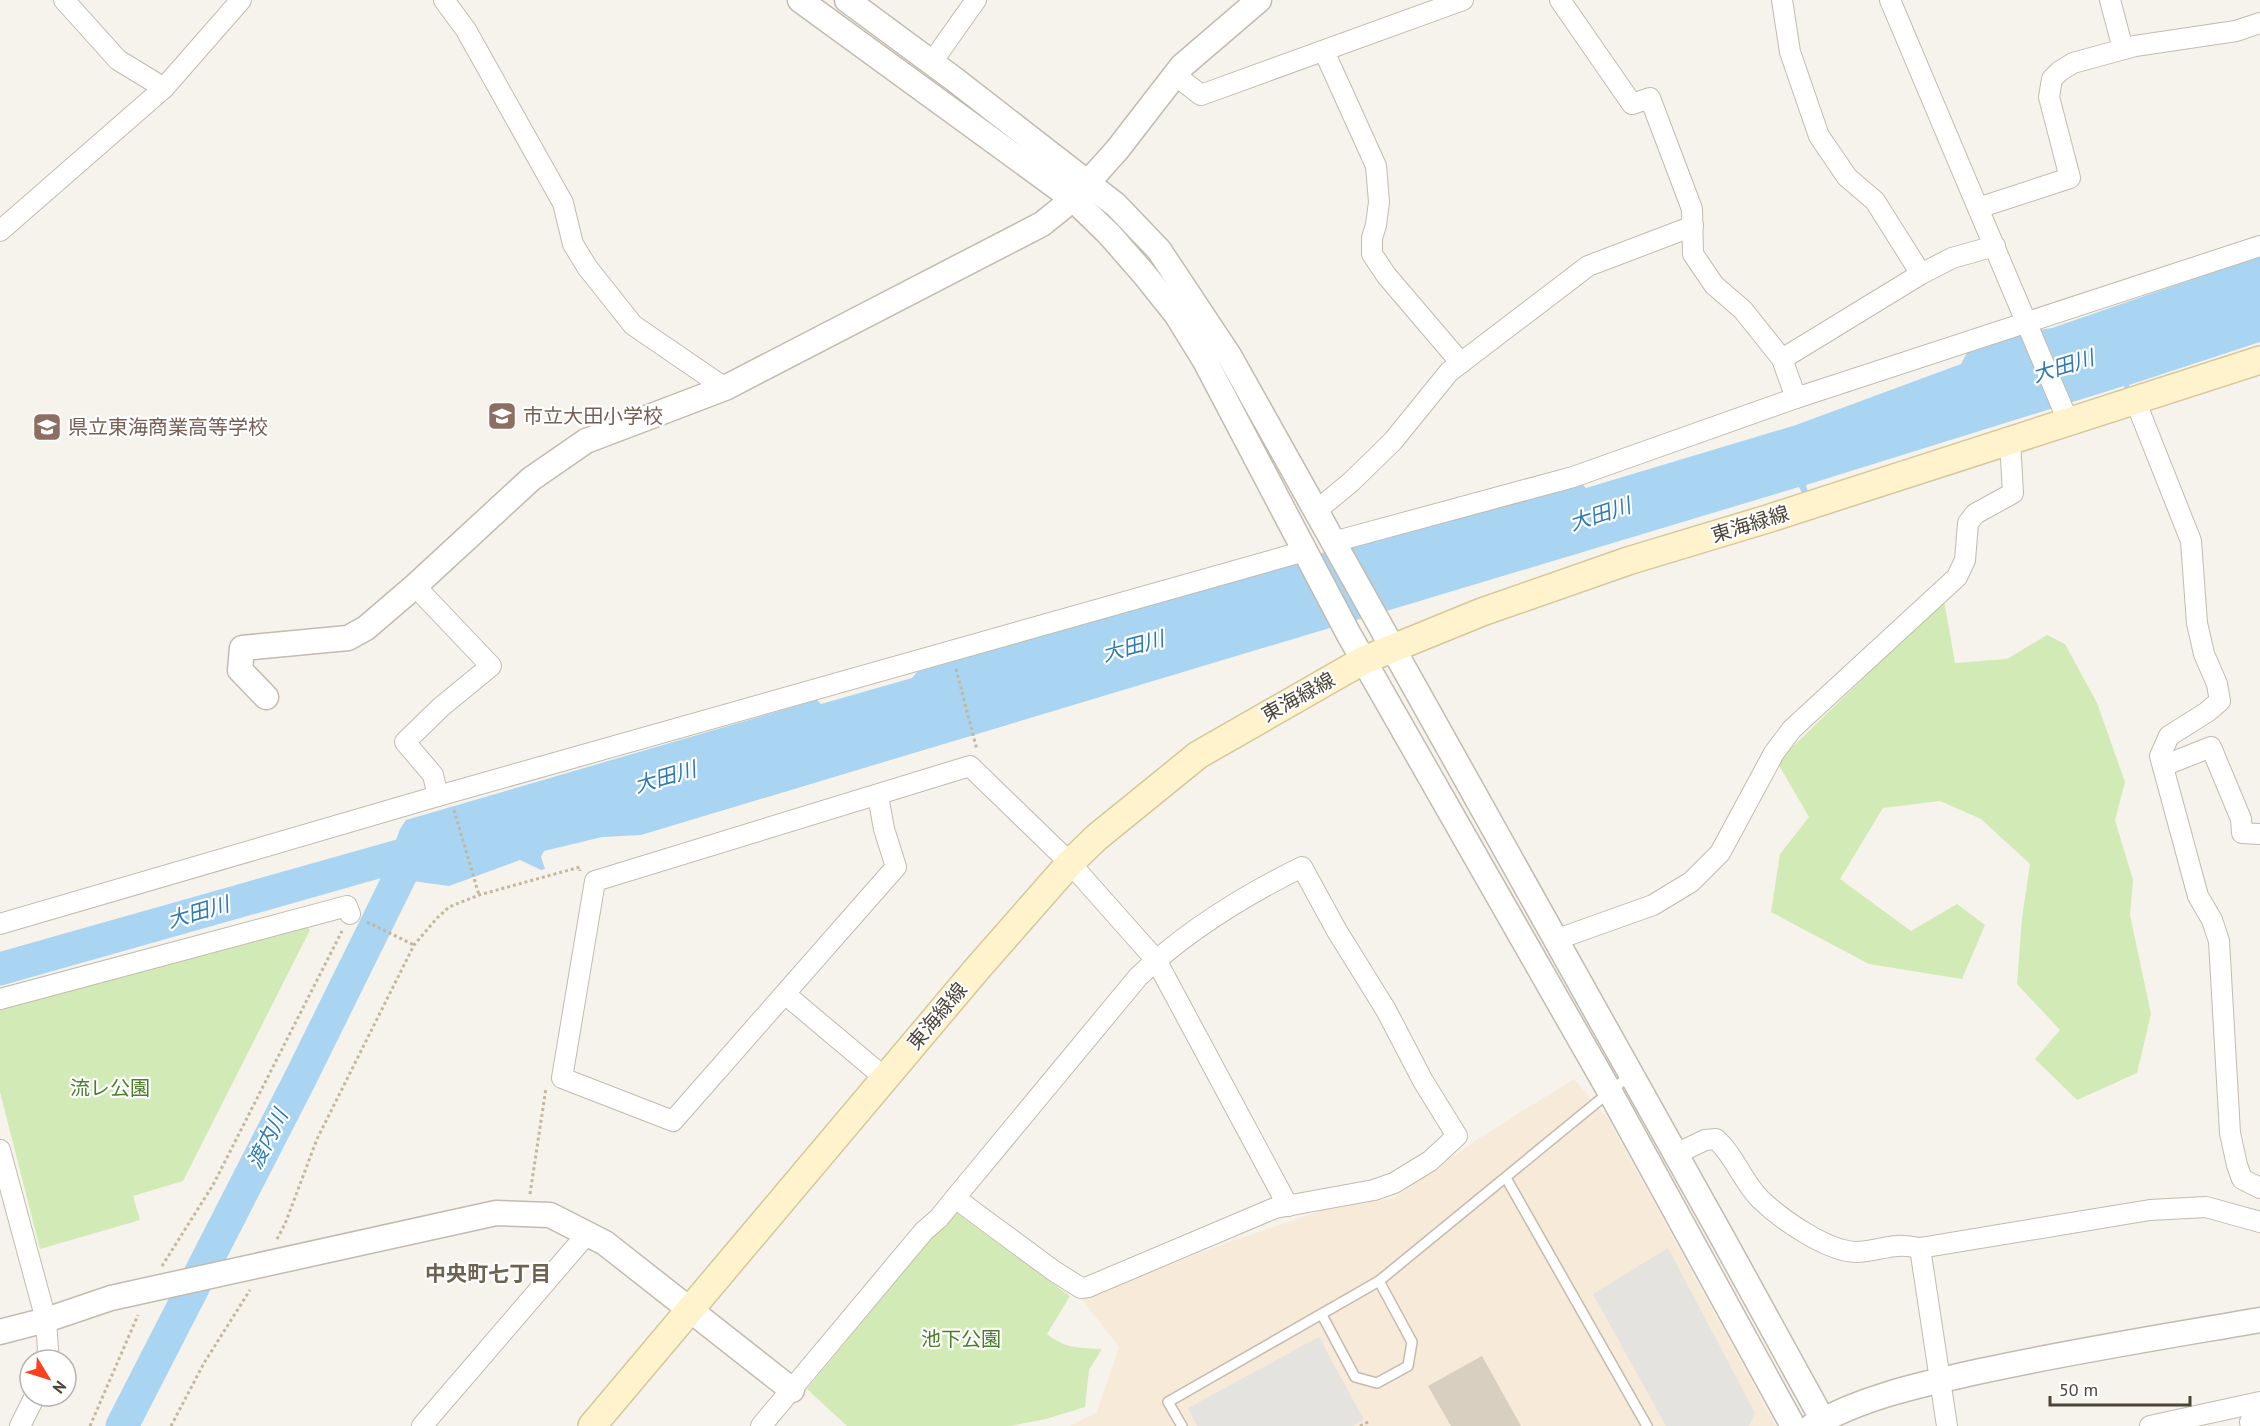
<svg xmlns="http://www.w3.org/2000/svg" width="2260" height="1426" font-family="'PT Sans','Noto Sans JP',sans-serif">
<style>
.commercial{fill:#f7ead8}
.green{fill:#d2eab5}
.parking{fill:#e5e3e0}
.water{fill:#a9d4f2}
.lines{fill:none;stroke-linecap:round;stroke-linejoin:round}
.river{stroke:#a9d4f2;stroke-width:33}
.building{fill:#d8cfc1}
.service-casing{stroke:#c2bbae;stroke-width:12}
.minor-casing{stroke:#c2bbae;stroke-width:22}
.tertiary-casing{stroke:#c2bbae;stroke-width:27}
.secondary-casing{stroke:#d6c79b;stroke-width:30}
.path{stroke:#c4b79f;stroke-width:3;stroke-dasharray:3 3;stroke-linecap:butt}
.service{stroke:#fff;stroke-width:9}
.minor{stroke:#fff;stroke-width:20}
.tertiary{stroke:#fff;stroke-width:24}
.secondary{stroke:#fff3cd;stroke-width:27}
.labels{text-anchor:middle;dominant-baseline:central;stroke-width:4.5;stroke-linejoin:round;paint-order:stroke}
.education-label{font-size:20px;fill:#785e54;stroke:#fff;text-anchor:start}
.street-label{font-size:20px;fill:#4b4439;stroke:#fff}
.park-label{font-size:20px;fill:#4a7f2a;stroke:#fff}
.water-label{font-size:21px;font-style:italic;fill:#2e7ab2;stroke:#fff}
.neighbourhood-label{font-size:21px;font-weight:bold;fill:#6e6250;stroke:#fff}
</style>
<rect width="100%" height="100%" fill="#f6f3ec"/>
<polygon class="commercial" points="1574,1079 1608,1119 1776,1426 1070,1426 1097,1412 1119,1347 1081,1298 1235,1240 1323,1210 1394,1198 1478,1139"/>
<g class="green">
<polygon points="1944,600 1955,663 2007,659 2047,635 2065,644 2097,703 2125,782 2115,820 2133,880 2130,915 2151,1014 2137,1073 2077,1100 2035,1059 2060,1030 2017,984 2022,918 2030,864 1981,819 1940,801 1883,808 1840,879 1911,931 1957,904 1985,925 1962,979 1869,964 1771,912 1780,854 1809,817 1777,762"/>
<polygon points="302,921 310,930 183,1181 133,1196 140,1220 40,1249 0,1092 0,1008"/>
<path d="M954 1211 1070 1296 1047 1334C1066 1349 1079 1348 1102 1349L1089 1370 1085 1407 1046 1419 1010 1426H847L807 1389Z"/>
</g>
<g class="parking">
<polygon points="1668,1248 1755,1413 1749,1426 1666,1426 1593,1294"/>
<polygon points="1319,1337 1364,1420 1353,1426 1197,1426 1188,1408"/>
</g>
<polygon class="water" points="2260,256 2260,342 2129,385 2129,389 2125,390 2124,386 1806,485 1808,492 1802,493 1799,487 641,835 602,837 544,851 541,857 545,869 541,870 520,860 449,886 383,877 400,829 406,820 817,700 821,704 912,678 917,672 1407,528 1579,481 1586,488 1796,425 1961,364 1969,349 2004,335 2052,328"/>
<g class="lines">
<g class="river">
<polyline points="0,969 434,846"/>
<polyline points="122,1426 300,1079 412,852"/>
</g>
</g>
<polygon class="building" points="1482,1356 1521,1426 1451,1426 1428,1386"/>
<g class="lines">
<g class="service-casing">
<g id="service">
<polyline points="1506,1178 1647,1426"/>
<polyline points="1322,1315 1355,1377 1377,1383 1408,1366 1412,1342 1379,1281"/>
<polyline points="1182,1426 1168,1402 1379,1281 1629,1076"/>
</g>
</g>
<g class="minor-casing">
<g id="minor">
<polyline points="64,0 118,60 164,88"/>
<polyline points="444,0 466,30 563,203 573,244 587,267 633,325 725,388"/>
<polyline points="1560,0 1632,104 1650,98 1692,209 1693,254 1714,285 1743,310 1782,359 1796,398"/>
<polyline points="1782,0 1790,52 1819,136 1847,177 1875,201 1921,274"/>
<polyline points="1890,0 2068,421"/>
<polyline points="2110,0 2123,49"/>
<polyline points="1324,51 1376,166 1379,202 1376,225 1372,238 1372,254 1386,275 1461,363"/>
<polyline points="932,62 976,0"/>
<polyline points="1175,75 1201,95 1463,0"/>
<polyline points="1978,208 2070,178 2049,97 2052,79 2060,71 2073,63 2135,46 2236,31 2260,23"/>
<polyline points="0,231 164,88 241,0"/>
<polyline points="1782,359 1921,274 1952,258 1995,246"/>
<polyline points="2135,400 2191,541 2197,623 2204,654 2217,684 2220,701 2207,712 2169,736 2160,756 2198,896 2212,920 2219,941 2230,1133 2237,1165 2242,1179 2260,1188"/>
<polyline points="1316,511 1351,482 1393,441 1449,372 1588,266 1693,226"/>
<polyline points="1333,542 1573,477 1796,398 2260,246"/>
<polyline points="415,586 491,666 441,707 405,742 433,775 438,796"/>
<polyline points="2163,766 2211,747 2241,819 2242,833 2260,834"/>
<polyline points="878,796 884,829 896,867 673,1121 562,1078 595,881 970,766 1070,863 1156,960 1288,1206"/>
<polyline points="0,924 438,796 1305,551"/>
<polyline points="1555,940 1653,905 1691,882 1720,853 1774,753 1792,729 1957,577 1965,560 1968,523 1975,514 2013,493 2010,441"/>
<polyline points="785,994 885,1078"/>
<polyline points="0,999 347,906 350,914"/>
<polyline points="0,1150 46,1320 48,1350 46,1360"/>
<path d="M1676 1154 1705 1140 1716 1139C1735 1156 1742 1181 1760 1199 1781 1219 1826 1251 1856 1252 1870 1252 1884 1247 1897 1246 1905 1245 1913 1247 1920 1248L2150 1210 2206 1207 2260 1222"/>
<polyline points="1920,1248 1947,1426"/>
<polyline points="20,1426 35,1396"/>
<polyline points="422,1426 587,1234"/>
<path d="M761 1426 924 1231 939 1218 955 1198 1138 977C1184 933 1245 895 1302 867L1337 931 1386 1010 1423 1081 1457 1136 1430 1161 1394 1183 1374 1190 1275 1208 1088 1287 1081 1288 1054 1271 955 1198"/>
<polyline points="2150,1426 2260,1402"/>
<polyline points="2251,1426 2250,1422 2256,1416 2260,1415"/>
</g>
</g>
<g class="tertiary-casing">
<g id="tertiary">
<polyline points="800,0 1073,199 1109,234 1144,274 1176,314 1205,361 1348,633 1610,1092 1793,1426"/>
<polyline points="847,0 954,79 1116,205 1159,250 1230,357 1721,1235 1826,1426"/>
<polyline points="266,697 240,670 242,648 348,638 366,628 415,586 531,479 586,441 725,388 1042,224 1073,199 1117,150 1182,66 1259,0"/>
<polyline points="0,1332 46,1320 111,1298 496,1213 550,1215 605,1243 792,1390"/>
<path d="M1812 1426C1864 1396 1924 1384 1981 1371 2073 1351 2167 1336 2260 1320"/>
</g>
</g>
<g class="secondary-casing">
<polyline id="secondary" points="592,1426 977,969 1070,863 1097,837 1198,755 1364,660 1482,612 1628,561 1767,519 2260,360"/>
</g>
<g class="path">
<polyline points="956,669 977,750"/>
<polyline points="454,810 479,895"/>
<polyline points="367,922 414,945"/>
<polyline points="530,1194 546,1088"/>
<polyline points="277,1239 285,1224 317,1139 414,945 437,918 449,907 479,895 580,867 580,871"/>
<polyline points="162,1266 213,1185 342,931"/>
<polyline points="90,1426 138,1315"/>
<polyline points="171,1426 204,1363 250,1290"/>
<polyline points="1360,1426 1370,1421"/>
</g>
<use href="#service" class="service"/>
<use href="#minor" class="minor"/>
<use href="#tertiary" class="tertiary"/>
<use href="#secondary" class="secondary"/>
</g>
<defs>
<g id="school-square" transform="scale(1.5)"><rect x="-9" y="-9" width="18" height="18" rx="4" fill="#8d6e63" stroke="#fff"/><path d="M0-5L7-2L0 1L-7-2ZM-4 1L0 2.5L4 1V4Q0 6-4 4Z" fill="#fff"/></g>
</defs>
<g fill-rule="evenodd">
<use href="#school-square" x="502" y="416"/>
<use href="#school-square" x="47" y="427"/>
</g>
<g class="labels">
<g class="education-label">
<text x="523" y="416">市立大田小学校</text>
<text x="68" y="427">県立東海商業高等学校</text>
</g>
<g class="street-label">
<text transform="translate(1750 524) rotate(-17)">東海緑線</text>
<text transform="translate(1298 697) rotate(-29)">東海緑線</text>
<text transform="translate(937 1016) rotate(-50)">東海緑線</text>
</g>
<g class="park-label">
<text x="110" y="1088">流レ公園</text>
<text x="961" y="1339">池下公園</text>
</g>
<g class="water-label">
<text transform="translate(2063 366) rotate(-17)">大田川</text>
<text transform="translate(1600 514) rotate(-18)">大田川</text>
<text transform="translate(1133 646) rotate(-15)">大田川</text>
<text transform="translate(665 777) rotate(-16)">大田川</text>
<text transform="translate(198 912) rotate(-16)">大田川</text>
<text transform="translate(267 1139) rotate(-63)">渡内川</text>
</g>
<g class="neighbourhood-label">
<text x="488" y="1273">中央町七丁目</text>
</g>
</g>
<g transform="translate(48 1378) rotate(128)"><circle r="28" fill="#ffffff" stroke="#b7b4b0" stroke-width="1.5"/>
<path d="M0-4.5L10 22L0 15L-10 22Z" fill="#fc3f1d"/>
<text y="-9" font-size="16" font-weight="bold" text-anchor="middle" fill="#4b4439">N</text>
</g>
<path d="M2050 1396v9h140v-9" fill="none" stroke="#4b4439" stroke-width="3"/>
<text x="2059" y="1396" font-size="18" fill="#4b4439" stroke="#ffffff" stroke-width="4.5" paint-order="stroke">50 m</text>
</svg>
